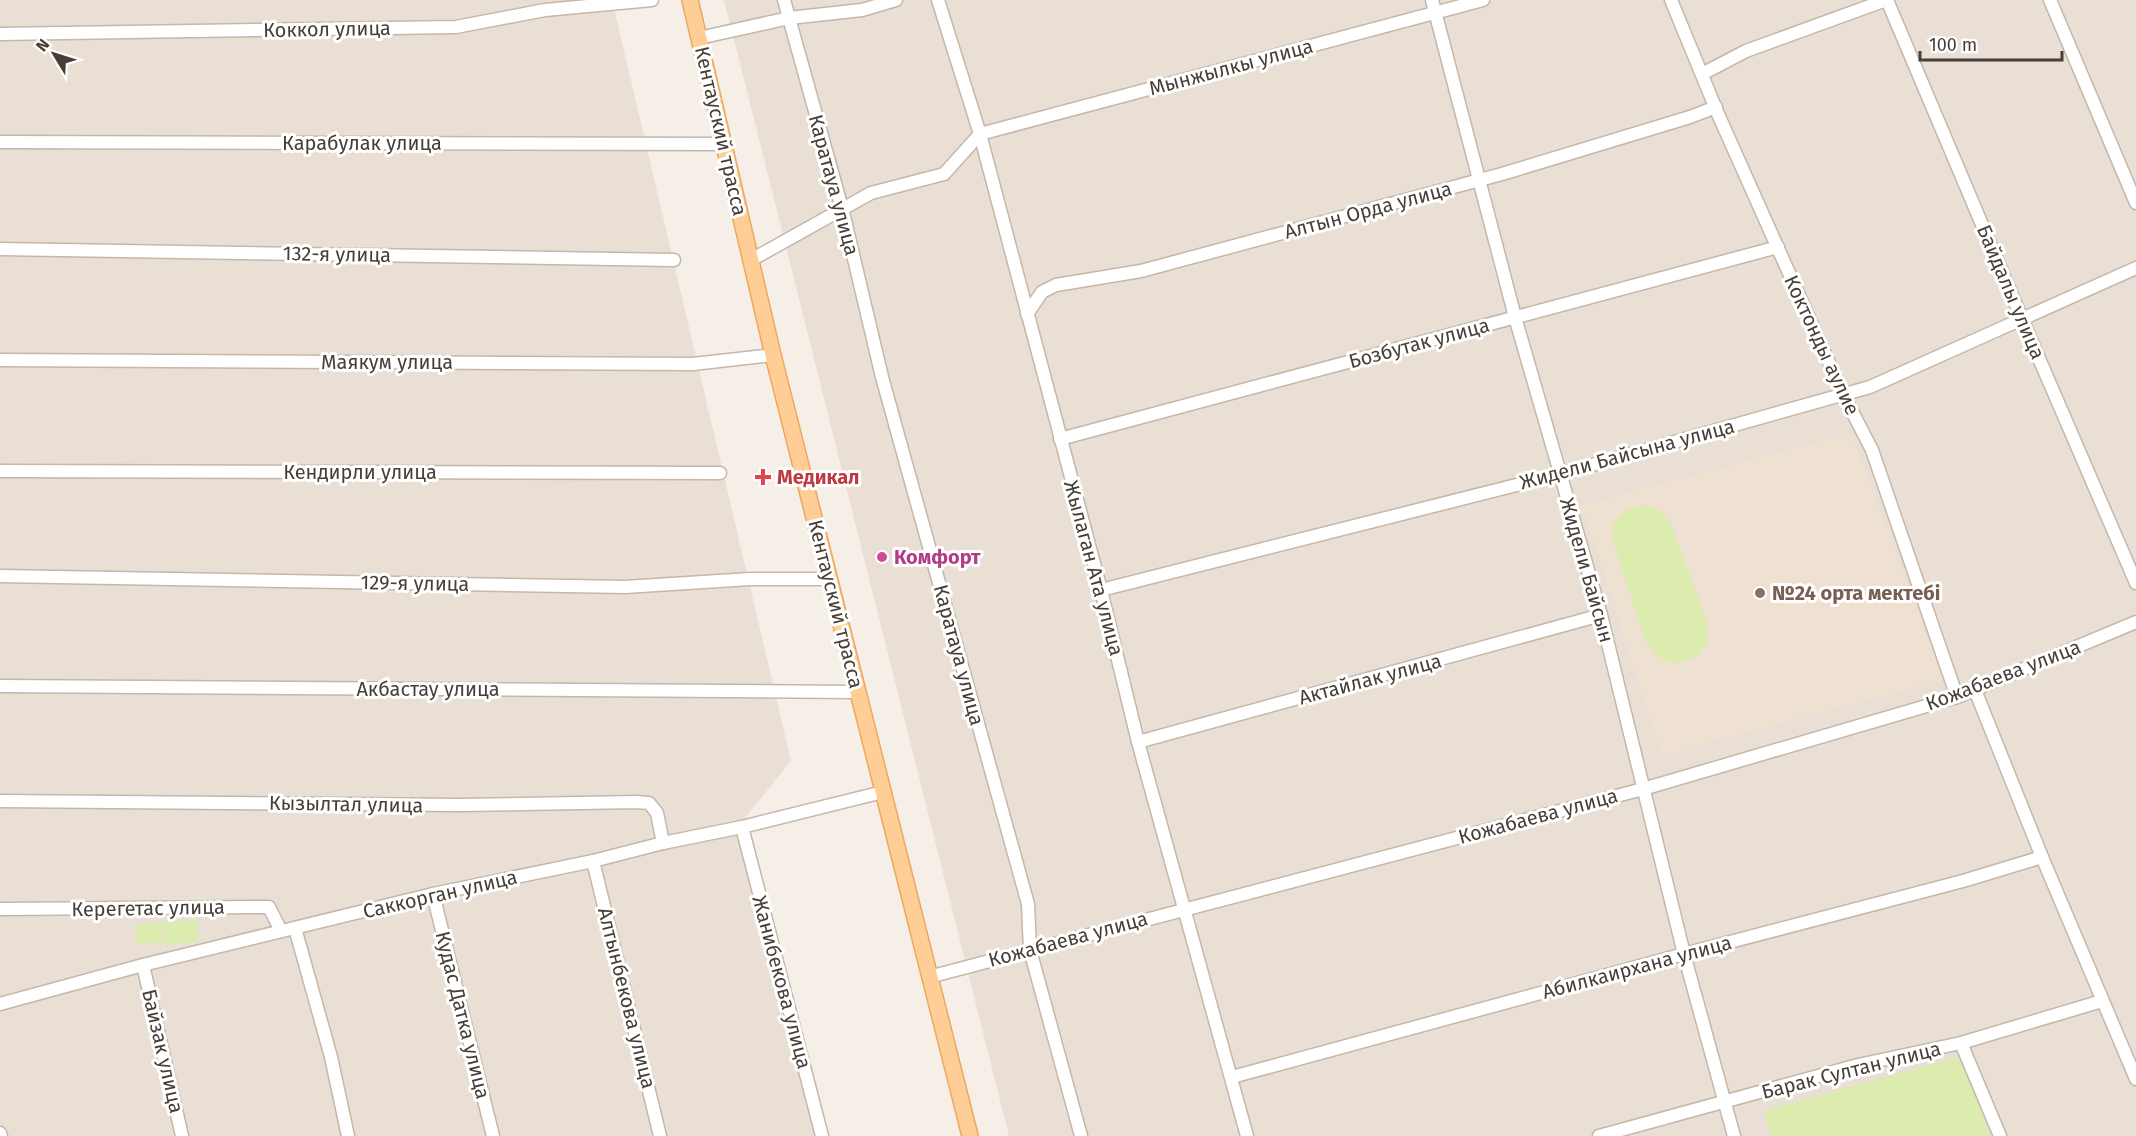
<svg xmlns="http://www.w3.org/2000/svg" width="2136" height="1136" font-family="'Fira Sans',sans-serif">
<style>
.residential{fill:#e9dfd5}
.education{fill:#efe1d1}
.green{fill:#dbecae}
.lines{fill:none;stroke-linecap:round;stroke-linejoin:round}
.minor-casing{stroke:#c4b7ac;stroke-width:15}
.major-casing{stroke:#eda85e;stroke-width:18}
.minor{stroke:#fff;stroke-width:12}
.major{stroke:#ffce97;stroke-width:15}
.health-dot{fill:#e0444e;stroke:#fff;stroke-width:2}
.hotel-dot{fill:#d1479c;stroke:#fff;stroke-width:2}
.education-dot{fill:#8d6e63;stroke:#fff;stroke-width:2}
.labels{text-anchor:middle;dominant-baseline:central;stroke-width:6;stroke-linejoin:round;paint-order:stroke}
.street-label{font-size:20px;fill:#493e36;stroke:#fff}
.health-label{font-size:20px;font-weight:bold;fill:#be3a42;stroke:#fff;text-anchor:start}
.hotel-label{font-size:20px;font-weight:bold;fill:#b23c85;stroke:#fff;text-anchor:start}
.education-label{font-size:20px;font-weight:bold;fill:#785e54;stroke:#fff;text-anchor:start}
</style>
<rect width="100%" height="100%" fill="#f5efe8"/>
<g class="residential">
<polygon points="0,0 612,0 791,761 736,829 815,1136 0,1136"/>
<polygon points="724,0 2136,0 2136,1136 1009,1136"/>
</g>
<polygon class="education" points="1851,433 1943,680 1662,755 1582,505"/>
<g class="green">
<path d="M1644 505 1659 509 1670 522 1707 621C1707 626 1708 631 1708 636 1706 654 1686 666 1668 662 1659 659 1652 650 1646 643L1613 541C1610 516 1622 510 1644 505Z"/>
<polygon points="196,920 199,941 166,946 164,922"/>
<polygon points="162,922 164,942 137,944 135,925"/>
<polygon points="1962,1056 1990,1136 1771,1136 1764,1111"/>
</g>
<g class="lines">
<g class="minor-casing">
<g id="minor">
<polyline points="784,0 842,208 882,377 1028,904 1030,950 1081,1136"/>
<polyline points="938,0 980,134 1101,590 1138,742 1247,1136"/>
<polyline points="1432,0 1515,317 1601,615 1684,954 1734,1136"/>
<polyline points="1671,0 1718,114 1843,394 1872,450 1957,697"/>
<polyline points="1887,0 2022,319 2136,583"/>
<polyline points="2050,0 2136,203"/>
<polyline points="0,34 456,27 545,10 652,0"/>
<polyline points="699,38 789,18 862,10 896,0"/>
<polyline points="1702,74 1746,51 1886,0"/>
<polyline points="0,142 724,144"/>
<polyline points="0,249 674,260"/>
<polyline points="751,260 871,193 944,174 980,134 1483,0"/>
<polyline points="1027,314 1042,292 1056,285 1141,271 1502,174 1690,117 1716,107"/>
<polyline points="0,360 693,364 773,355"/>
<polyline points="1060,439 1778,247"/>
<polyline points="0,471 720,473"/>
<polyline points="0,576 625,587 750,579 830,579"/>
<polyline points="1101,590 1560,474 1870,387 2136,268"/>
<polyline points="0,686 857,692"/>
<polyline points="1975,690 2042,857 2136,1079"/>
<polyline points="1138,742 1601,615"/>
<polyline points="0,801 460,805 636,802 649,803 657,813 663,843"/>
<polyline points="742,827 822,1136"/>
<polyline points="593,861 660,1136"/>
<polyline points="433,894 493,1136"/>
<polyline points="0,909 269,907 281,931"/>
<polyline points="295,928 331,1057 348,1136"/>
<polyline points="143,965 182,1136"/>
<polyline points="929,977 1643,789 1957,697 2136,622"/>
<polyline points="0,1004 143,965 433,894 593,861 663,843 742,827 883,792"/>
<polyline points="1961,1043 2000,1136"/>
<polyline points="1232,1077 1684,954 1963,881 2042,857"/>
<polyline points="0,1133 1,1136"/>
<polyline points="1599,1136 1858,1065 1961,1043 2102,1001"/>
</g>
</g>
<g class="major-casing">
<polyline id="major" points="690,0 773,355 970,1136"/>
</g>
<use href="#minor" class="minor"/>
<use href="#major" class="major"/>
</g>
<path class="health-dot" d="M760 468h6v6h6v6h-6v6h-6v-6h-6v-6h6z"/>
<circle class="hotel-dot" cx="882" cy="557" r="6"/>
<circle class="education-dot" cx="1760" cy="593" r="6"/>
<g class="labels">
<g class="street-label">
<text transform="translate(327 29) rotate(-1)">Коккол улица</text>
<text transform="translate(1231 67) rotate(-15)">Мынжылкы улица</text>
<text transform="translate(721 131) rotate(77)">Кентауский трасса</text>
<text x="362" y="143">Карабулак улица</text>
<text transform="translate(834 185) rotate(75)">Каратауа улица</text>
<text transform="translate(1368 210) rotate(-15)">Алтын Орда улица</text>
<text transform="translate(337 254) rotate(1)">132-я улица</text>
<text transform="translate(2011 292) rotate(67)">Байдалы улица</text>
<text transform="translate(1419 343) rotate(-15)">Бозбутак улица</text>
<text transform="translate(1822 345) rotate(65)">Коктонды аулие</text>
<text x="387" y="362">Маякум улица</text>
<text transform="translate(1627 454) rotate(-15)">Жидели Байсына улица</text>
<text x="360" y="472">Кендирли улица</text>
<text transform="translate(1094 568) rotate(75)">Жылаган Ата улица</text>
<text transform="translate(1587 570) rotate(74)">Жидели Байсын</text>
<text transform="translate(415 583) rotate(1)">129-я улица</text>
<text transform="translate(836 604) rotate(76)">Кентауский трасса</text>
<text transform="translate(959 655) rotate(75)">Каратауа улица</text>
<text transform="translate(2003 675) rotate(-21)">Кожабаева улица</text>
<text transform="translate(1370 679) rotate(-15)">Актайлак улица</text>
<text x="428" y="689">Акбастау улица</text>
<text transform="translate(346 804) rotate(1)">Кызылтал улица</text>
<text transform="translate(1538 816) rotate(-15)">Кожабаева улица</text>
<text transform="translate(440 894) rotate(-13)">Саккорган улица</text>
<text transform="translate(148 908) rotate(-1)">Керегетас улица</text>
<text transform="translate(1068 939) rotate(-15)">Кожабаева улица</text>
<text transform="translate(1637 967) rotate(-15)">Абилкаирхана улица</text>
<text transform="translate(782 982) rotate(75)">Жанибекова улица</text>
<text transform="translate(627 998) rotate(76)">Алтынбекова улица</text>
<text transform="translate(463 1015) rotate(76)">Кудас Датка улица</text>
<text transform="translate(163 1051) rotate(77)">Байзак улица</text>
<text transform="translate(1851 1070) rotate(-14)">Барак Султан улица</text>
</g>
<g class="health-label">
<text x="777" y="477">Медикал</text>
</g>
<g class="hotel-label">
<text x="894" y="557">Комфорт</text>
</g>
<g class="education-label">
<text x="1772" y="593">№24 орта мектебі</text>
</g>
</g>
<g transform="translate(54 54) rotate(308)" stroke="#ffffff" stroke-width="4.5" paint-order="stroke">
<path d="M0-4.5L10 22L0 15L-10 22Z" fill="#493e36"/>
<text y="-9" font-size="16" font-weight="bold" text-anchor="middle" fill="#493e36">N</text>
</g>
<path d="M1920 51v9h142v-9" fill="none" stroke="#493e36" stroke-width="3"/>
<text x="1929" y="51" font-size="18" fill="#493e36" stroke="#ffffff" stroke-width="4.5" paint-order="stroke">100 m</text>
</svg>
